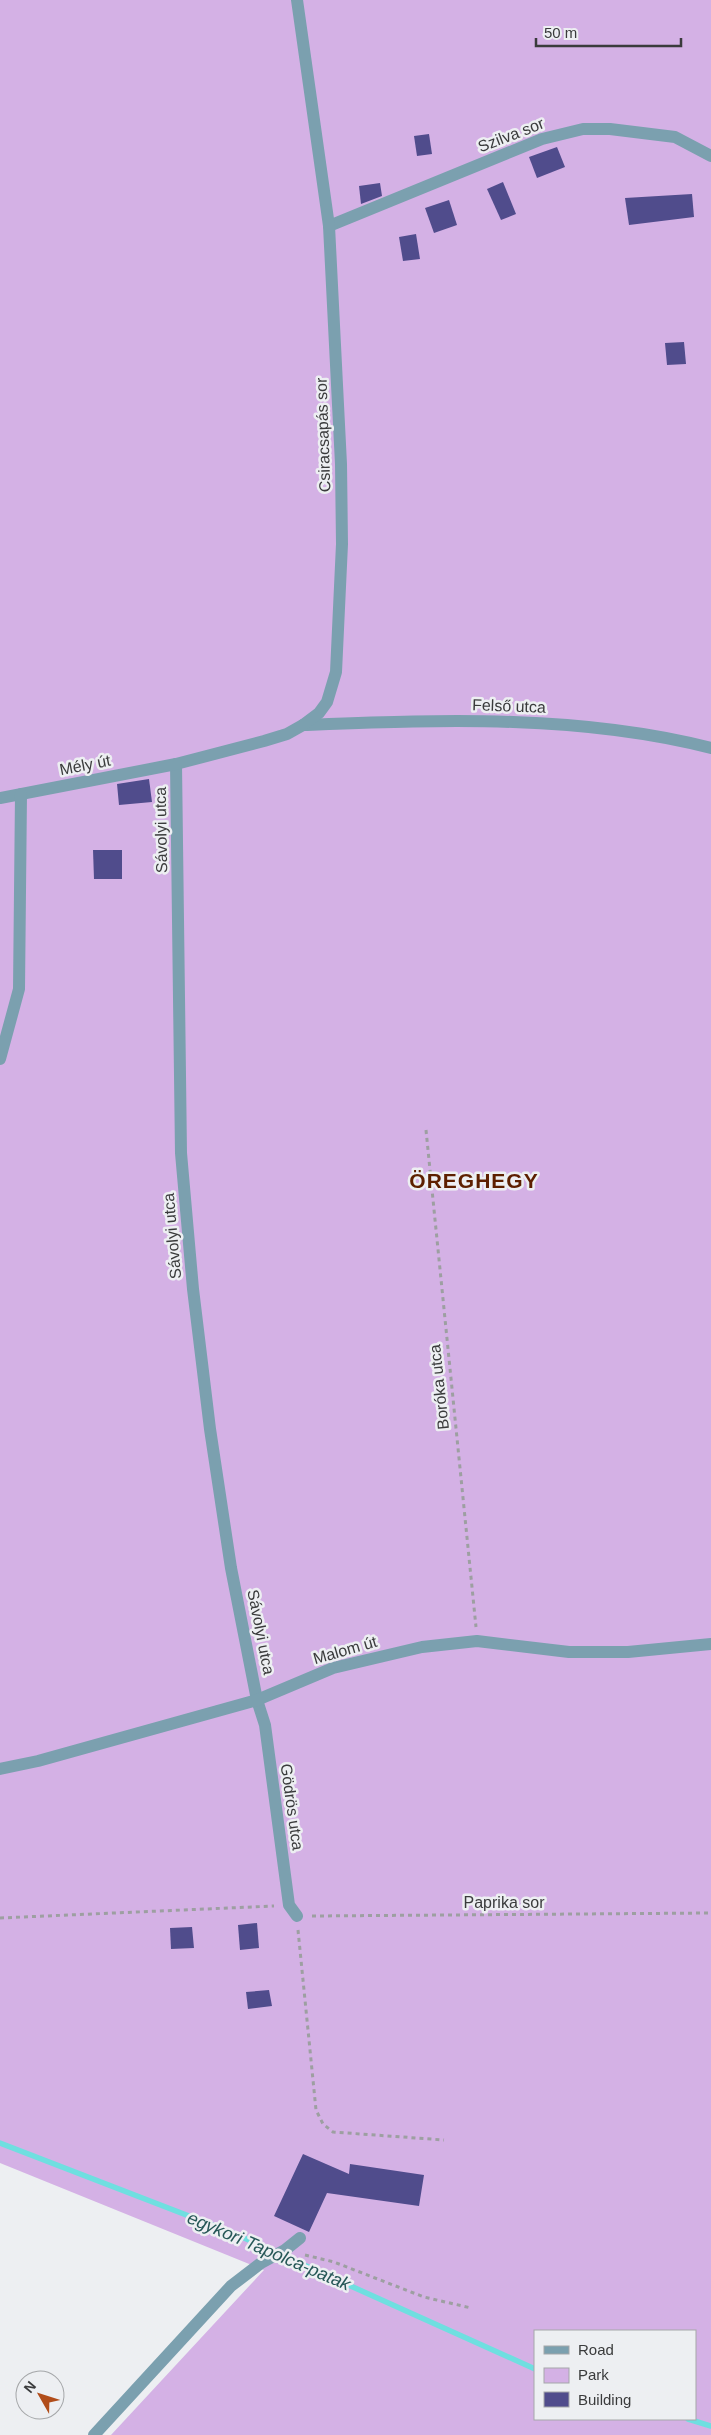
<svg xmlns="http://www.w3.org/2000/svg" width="711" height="2435" font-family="Arial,sans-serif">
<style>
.green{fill:#d4b1e5;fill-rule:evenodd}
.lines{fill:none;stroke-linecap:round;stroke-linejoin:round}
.stream{stroke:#6fdfe0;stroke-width:5.5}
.building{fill:#504c8c}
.path{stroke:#9d9fa1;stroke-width:3;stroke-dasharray:4 4;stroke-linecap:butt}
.minor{stroke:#7ba0af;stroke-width:12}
.labels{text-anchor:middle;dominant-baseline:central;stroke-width:5;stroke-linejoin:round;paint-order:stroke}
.street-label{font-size:16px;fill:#3a3b3c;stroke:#edeff2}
.water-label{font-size:18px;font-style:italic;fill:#265757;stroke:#edeff2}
.district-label{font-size:21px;font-weight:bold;letter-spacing:1px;fill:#5d1f00;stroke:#edeff2}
</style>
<rect width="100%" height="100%" fill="#edeff2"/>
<path class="green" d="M0 0H711V2435H111L264 2270 0 2163ZM535 2331H695V2419H535Z"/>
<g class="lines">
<g class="stream">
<polyline points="0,2143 233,2233 535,2369"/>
<polyline points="688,2419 711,2426"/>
</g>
</g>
<g class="building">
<polygon points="429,134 432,154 417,156 414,136"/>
<polygon points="557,147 565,167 537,178 529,157"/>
<polygon points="503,182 516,214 501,220 487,189"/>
<polygon points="380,183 382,196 361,204 359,186"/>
<polygon points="692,194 694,217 629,225 625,198"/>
<polygon points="449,200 457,225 434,233 425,208"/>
<polygon points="416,234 420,259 403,261 399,237"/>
<polygon points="684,342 686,364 667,365 665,343"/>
<polygon points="149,779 152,802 119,805 117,784"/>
<polygon points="93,850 122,850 122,879 94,879"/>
<polygon points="257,1923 259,1948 240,1950 238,1925"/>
<polygon points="192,1927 194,1948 171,1949 170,1928"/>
<polygon points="269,1990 272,2006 248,2009 246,1992"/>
<polygon points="303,2154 349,2174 350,2164 424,2175 419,2206 327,2193 309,2232 274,2216"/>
</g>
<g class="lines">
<g class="path">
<polyline points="426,1130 476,1627"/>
<polyline points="312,1916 711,1913"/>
<polyline points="0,1918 274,1906"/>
<polyline points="298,1930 316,2110 323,2124 333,2132 444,2140"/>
<polyline points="305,2255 334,2262 424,2297 471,2308"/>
</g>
<g class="minor">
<polyline points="329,226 542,139 583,129 610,129 675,137 711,156"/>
<path d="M303 725C440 720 578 714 711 748"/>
<polyline points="176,764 181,1153 193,1289 210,1429 231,1568 257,1700 265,1725 289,1905 297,1916"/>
<polyline points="0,798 176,764 264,741 287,734 303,725 319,713 327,702 336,672 342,544 341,464 329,226 297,0"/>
<polyline points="0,1059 19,989 21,794"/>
<polyline points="0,1769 38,1761 257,1700 333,1668 422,1647 477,1641 569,1652 628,1652 711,1644"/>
<polyline points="94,2435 231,2286 261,2263 285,2250 300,2238"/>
</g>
</g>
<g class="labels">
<g class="street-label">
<text transform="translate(511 135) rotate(-21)">Szilva sor</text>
<text transform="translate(323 435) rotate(-92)">Csiracsapás sor</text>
<text transform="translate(509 706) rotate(2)">Felső utca</text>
<text transform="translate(85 765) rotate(-11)">Mély út</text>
<text transform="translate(161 830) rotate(-91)">Sávolyi utca</text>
<text transform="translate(172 1236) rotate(-95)">Sávolyi utca</text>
<text transform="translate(439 1387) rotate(-96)">Boróka utca</text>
<text transform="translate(261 1632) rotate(79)">Sávolyi utca</text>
<text transform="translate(345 1650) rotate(-16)">Malom út</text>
<text transform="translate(292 1807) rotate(82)">Gödrös utca</text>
<text x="504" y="1902">Paprika sor</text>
</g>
<g class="water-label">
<text transform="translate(269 2251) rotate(23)">egykori Tapolca-patak</text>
</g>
<g class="district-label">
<text x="474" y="1180">ÖREGHEGY</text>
</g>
</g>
<rect x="534" y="2330" width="162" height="90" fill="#edeff2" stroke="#a5a7a9"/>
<rect x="544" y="2346" width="25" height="8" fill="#7ba0af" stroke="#a5a7a9"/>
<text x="578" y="2355" font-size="15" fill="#3a3b3c">Road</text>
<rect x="544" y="2368" width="25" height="15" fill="#d4b1e5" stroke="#a5a7a9"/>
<text x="578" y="2380" font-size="15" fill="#3a3b3c">Park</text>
<rect x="544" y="2392" width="25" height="15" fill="#504c8c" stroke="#a5a7a9"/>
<text x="578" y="2405" font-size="15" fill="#3a3b3c">Building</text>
<g transform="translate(40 2395) rotate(309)"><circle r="24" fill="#edeff2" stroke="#a5a7a9"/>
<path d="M0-4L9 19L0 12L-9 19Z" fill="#b14d1a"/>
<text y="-8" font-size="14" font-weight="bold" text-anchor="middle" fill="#3a3b3c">N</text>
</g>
<path d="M536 38v8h145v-8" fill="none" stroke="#3a3b3c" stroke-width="2.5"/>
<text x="544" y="38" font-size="15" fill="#3a3b3c" stroke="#edeff2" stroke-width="4" paint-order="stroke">50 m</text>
</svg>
